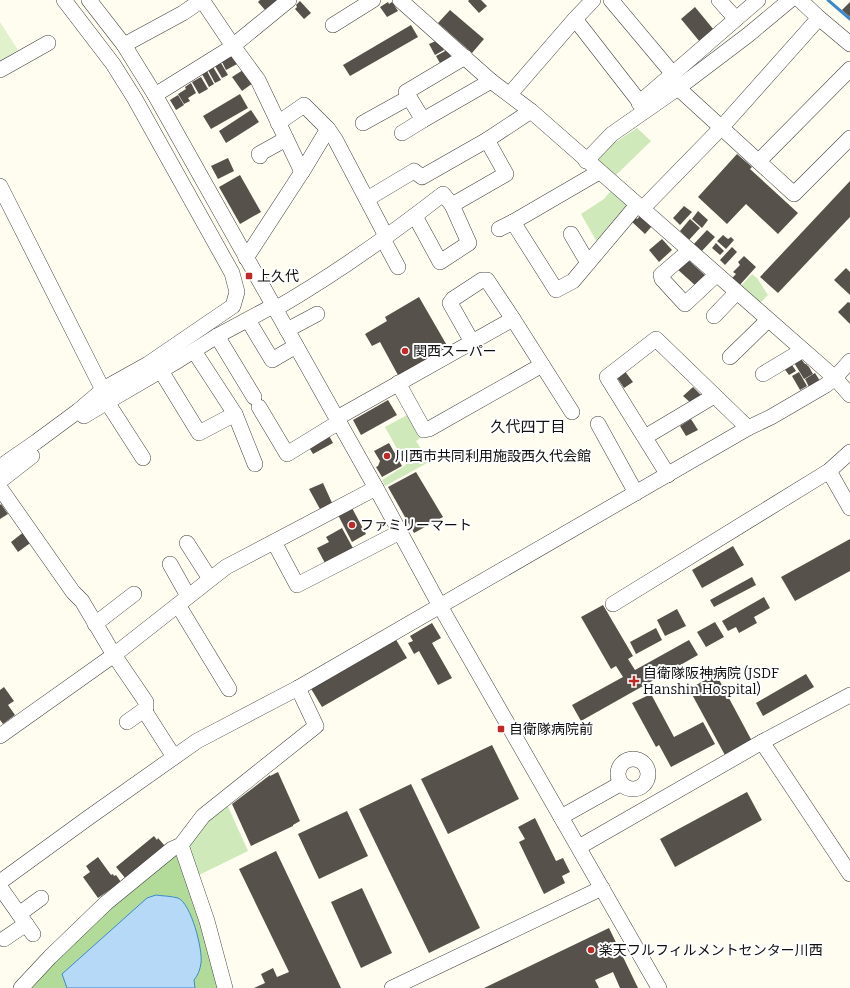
<svg xmlns="http://www.w3.org/2000/svg" width="850" height="988" font-family="Bitter,'Noto Sans JP',serif">
<style>
.green{fill:#cfe9ba}
.forest{fill:#b2da99}
.pitch{fill:#e1f1cc}
.water{fill:#b5d9f6;stroke:#3c8acd}
.lines{fill:none;stroke-linecap:round;stroke-linejoin:round}
.stream{stroke:#3c8acd;stroke-width:3}
.building{fill:#57514b}
.minor-casing{stroke:#424242;stroke-width:16}
.minor{stroke:#fff;stroke-width:15}
.poi-dot{fill:#bf2927;stroke:#fff;stroke-width:1.5}
.labels{text-anchor:middle;dominant-baseline:central;stroke-width:4;stroke-linejoin:round;paint-order:stroke}
.poi-label{font-size:14px;fill:#0f0f0f;stroke:#fff;text-anchor:start}
.neighbourhood-label{font-size:15px;fill:#0f0f0f;stroke:#fff}
</style>
<rect width="100%" height="100%" fill="#fffdf0"/>
<g class="green">
<polygon points="637,128 651,141 615,176 597,164 598,154"/>
<polygon points="613,188 632,204 598,244 581,214 604,199"/>
<polygon points="752,274 757,278 768,295 760,303 741,286"/>
<polygon points="409,414 422,437 416,441 429,462 385,486 382,480 406,465 385,427"/>
<polygon points="226,802 248,851 197,876 186,849 213,813"/>
</g>
<polygon class="forest" points="170,852 181,858 205,931 219,988 30,988 52,960"/>
<polygon class="pitch" points="0,22 18,50 0,61"/>
<path class="water" d="M156 895C162 896 171 896 178 898 191 903 203 950 201 963 200 970 198 975 194 980L195 988H67L62 974 147 898Z"/>
<g class="lines">
<polyline class="stream" points="828,0 850,19"/>
</g>
<g class="building">
<polygon points="260,0 277,0 265,10 258,2"/>
<polygon points="469,0 481,0 487,6 479,13 468,1"/>
<polygon points="300,1 311,13 304,19 295,9 297,7 296,5"/>
<polygon points="388,2 389,4 392,2 398,11 387,17 380,7"/>
<polygon points="850,2 850,17 842,10"/>
<polygon points="695,7 714,30 700,42 681,19"/>
<polygon points="450,10 484,39 472,53 438,23"/>
<polygon points="411,25 418,37 350,76 343,65"/>
<polygon points="438,40 444,50 435,55 429,44"/>
<polygon points="447,50 452,59 441,65 436,56"/>
<polygon points="234,53 239,63 226,70 221,60"/>
<polygon points="221,63 228,75 222,78 215,66"/>
<polygon points="213,67 221,80 215,83 208,70"/>
<polygon points="243,70 253,83 242,91 232,77"/>
<polygon points="207,71 214,84 209,87 202,74"/>
<polygon points="201,77 208,89 199,94 192,82"/>
<polygon points="191,83 196,93 188,98 190,101 184,104 178,94 186,89 185,87"/>
<polygon points="240,94 248,108 211,129 203,116"/>
<polygon points="178,95 184,105 176,110 170,100"/>
<polygon points="251,110 259,122 226,143 219,131"/>
<polygon points="737,154 752,167 750,169 798,213 778,234 746,204 727,224 698,197"/>
<polygon points="228,158 234,171 218,179 211,166"/>
<polygon points="240,175 261,212 240,224 219,187"/>
<polygon points="850,181 850,217 778,293 760,277"/>
<polygon points="684,206 692,212 680,225 673,218"/>
<polygon points="698,211 708,220 702,228 692,219"/>
<polygon points="640,216 652,226 645,234 631,221 635,217 637,219"/>
<polygon points="690,219 700,228 689,240 680,231"/>
<polygon points="707,230 715,237 700,253 692,246"/>
<polygon points="723,235 728,239 731,237 734,240 726,249 717,241"/>
<polygon points="662,239 672,250 659,262 649,250"/>
<polygon points="716,243 724,251 720,255 712,248"/>
<polygon points="732,247 737,252 725,265 720,260"/>
<polygon points="744,256 756,267 738,287 730,280 736,274 733,272 740,265 738,262"/>
<polygon points="685,257 707,277 697,287 676,268"/>
<polygon points="846,268 850,272 850,295 834,280"/>
<polygon points="419,297 449,349 399,377 380,342 372,346 365,334 387,321 385,317"/>
<polygon points="848,302 850,303 850,324 838,312"/>
<polygon points="801,359 805,364 806,364 809,367 813,374 804,379 793,361"/>
<polygon points="790,362 796,371 789,375 783,367"/>
<polygon points="624,370 633,382 624,388 616,376"/>
<polygon points="799,372 807,386 800,390 792,376"/>
<polygon points="815,373 820,381 809,387 805,379"/>
<polygon points="693,387 701,395 692,404 683,396"/>
<polygon points="388,400 397,415 361,435 353,420"/>
<polygon points="691,419 698,430 686,436 680,426"/>
<polygon points="327,432 333,443 313,454 307,444"/>
<polygon points="389,443 402,466 382,477 376,467 378,466 380,461 374,451"/>
<polygon points="416,472 443,517 414,533 388,487"/>
<polygon points="323,483 333,505 321,511 309,489"/>
<polygon points="1,504 8,514 0,519 0,505"/>
<polygon points="352,508 366,534 352,542 338,515"/>
<polygon points="342,528 354,550 326,565 317,548 329,542 326,537"/>
<polygon points="25,531 33,541 18,552 11,542"/>
<polygon points="850,539 850,571 795,601 781,577"/>
<polygon points="733,546 744,565 702,588 692,570"/>
<polygon points="752,577 756,585 714,607 710,600"/>
<polygon points="764,597 770,608 754,617 757,623 739,633 736,627 728,631 722,621"/>
<polygon points="603,605 633,656 628,659 635,670 689,640 698,655 581,721 572,705 623,677 616,666 611,669 581,617"/>
<polygon points="677,609 686,626 665,636 657,620"/>
<polygon points="715,622 724,637 706,647 697,632"/>
<polygon points="432,623 441,638 432,643 452,678 438,685 419,651 414,654 408,643 413,641 410,636"/>
<polygon points="656,628 662,640 636,654 630,642"/>
<polygon points="395,638 407,658 322,707 310,687"/>
<polygon points="716,674 753,743 726,757 689,689"/>
<polygon points="806,674 814,687 763,716 756,703"/>
<polygon points="4,687 14,701 8,705 15,715 3,724 0,720 0,690"/>
<polygon points="651,694 674,737 703,722 715,744 671,767 659,745 656,747 632,703"/>
<polygon points="492,745 519,799 448,834 421,779"/>
<polygon points="278,772 300,821 293,825 293,826 251,846 232,804 270,775 270,776"/>
<polygon points="411,784 480,928 429,953 359,809"/>
<polygon points="747,792 762,820 675,867 660,839"/>
<polygon points="347,811 368,856 319,879 298,834"/>
<polygon points="535,818 556,861 563,858 570,872 562,876 565,883 544,894 519,842 525,839 518,827"/>
<polygon points="154,836 157,840 158,838 165,846 126,879 116,867"/>
<polygon points="276,851 341,988 254,988 265,983 261,974 273,968 277,977 289,972 239,869"/>
<polygon points="98,857 111,875 113,874 114,876 116,875 121,882 98,898 83,877 90,872 86,866"/>
<polygon points="362,888 392,953 361,968 331,902"/>
<polygon points="609,928 638,988 620,988 613,972 595,980 599,988 484,988"/>
</g>
<g class="lines">
<g class="minor-casing">
<g id="minor">
<polyline points="89,0 124,45 155,95 376,488 440,606 659,988"/>
<polyline points="202,0 233,46 258,80 302,172"/>
<polyline points="400,0 491,81 531,111 835,378 850,395"/>
<polyline points="611,0 673,74"/>
<polyline points="719,0 736,19"/>
<polyline points="800,0 819,18"/>
<polyline points="575,19 645,109"/>
<polyline points="333,25 373,0"/>
<polyline points="124,45 183,13 202,0"/>
<polyline points="465,57 406,92 423,120 491,81"/>
<polyline points="0,70 48,43"/>
<polyline points="678,88 794,194 850,138"/>
<polyline points="510,94 575,19 593,0"/>
<polyline points="155,95 229,49 289,0"/>
<polyline points="639,103 758,0"/>
<polyline points="278,123 304,105 328,129 335,139 386,236"/>
<polyline points="363,123 408,98"/>
<polyline points="402,133 423,120"/>
<polyline points="260,156 259,154 286,139"/>
<polyline points="586,161 612,134 678,88 748,35 790,0"/>
<polyline points="759,161 850,69"/>
<polyline points="599,172 513,222 556,290 573,281 637,205"/>
<polyline points="0,186 103,390"/>
<polyline points="367,199 414,171 422,177 487,140"/>
<polyline points="642,209 721,128 819,18 850,44"/>
<polyline points="415,216 440,262 469,243 452,205"/>
<polyline points="499,229 513,222"/>
<polyline points="571,234 588,263"/>
<polyline points="383,239 398,267"/>
<polyline points="689,251 661,275 662,279 685,304 716,275"/>
<polyline points="246,258 302,172 328,129"/>
<path d="M275 309C334 275 389 236 443 194L452 205 506 174 487 140 531 111"/>
<polyline points="714,316 737,292"/>
<polyline points="248,320 272,360 296,346"/>
<polyline points="287,330 317,314"/>
<polyline points="217,336 254,397"/>
<polyline points="472,342 450,303 453,299 482,280 487,280 513,319"/>
<polyline points="730,357 768,320"/>
<polyline points="161,371 199,433 235,414 194,351"/>
<polyline points="763,374 803,350"/>
<polyline points="398,383 424,430 429,429 542,365"/>
<polyline points="107,402 143,458"/>
<polyline points="259,407 287,454 339,422"/>
<polyline points="235,414 255,464"/>
<polyline points="84,416 107,402 179,360 217,336 273,306"/>
<polyline points="337,418 513,319 572,412"/>
<polyline points="598,424 636,493"/>
<polyline points="645,437 714,396"/>
<polyline points="0,467 36,442 78,411 105,388 148,364 233,306 237,292 232,273 135,99 113,64 64,0"/>
<polyline points="829,471 850,508"/>
<polyline points="668,475 607,377 656,339 748,428"/>
<polyline points="0,481 32,456"/>
<polyline points="0,488 73,592 82,601 114,655 146,702 146,708 144,710 127,722"/>
<polyline points="274,542 297,585 400,532"/>
<polyline points="187,543 210,579"/>
<polyline points="170,564 188,596"/>
<polyline points="613,604 829,471 850,452"/>
<polyline points="178,605 229,689"/>
<polyline points="95,624 134,594"/>
<polyline points="144,710 174,757"/>
<polyline points="0,736 114,655 226,567 376,488"/>
<polyline points="762,742 850,874"/>
<circle cx="633" cy="774" r="15"/>
<polyline points="561,817 620,784"/>
<polyline points="579,847 762,742 850,695"/>
<polyline points="0,882 88,818 197,741 298,688 748,428 771,417 826,385 835,378 850,361"/>
<polyline points="0,887 33,934"/>
<polyline points="19,914 41,898"/>
<polyline points="4,939 26,924"/>
<polyline points="21,988 50,957 106,903 172,849 181,845"/>
<polyline points="225,988 207,921 181,845 203,816 316,726 298,688"/>
<polyline points="392,988 602,888"/>
</g>
</g>
<use href="#minor" class="minor"/>
</g>
<g class="poi-dot">
<rect x="245" y="272" width="8" height="8" rx="2"/>
<circle cx="405" cy="351" r="4"/>
<circle cx="387" cy="456" r="4"/>
<circle cx="352" cy="525" r="4"/>
<path d="M632 675h4v4h4v4h-4v4h-4v-4h-4v-4h4z"/>
<rect x="497" y="725" width="8" height="8" rx="2"/>
<circle cx="591" cy="950" r="4"/>
</g>
<g class="labels">
<g class="poi-label">
<text x="257" y="276">上久代</text>
<text x="413" y="351">関西スーパー</text>
<text x="395" y="456">川西市共同利用施設西久代会館</text>
<text x="360" y="525">ファミリーマート</text>
<text x="643" y="673">自衛隊阪神病院 (JSDF<tspan x="643" dy="16">Hanshin Hospital)</tspan></text>
<text x="509" y="729">自衛隊病院前</text>
<text x="599" y="950">楽天フルフィルメントセンター川西</text>
</g>
<g class="neighbourhood-label">
<text x="528" y="427">久代四丁目</text>
</g>
</g>
</svg>
